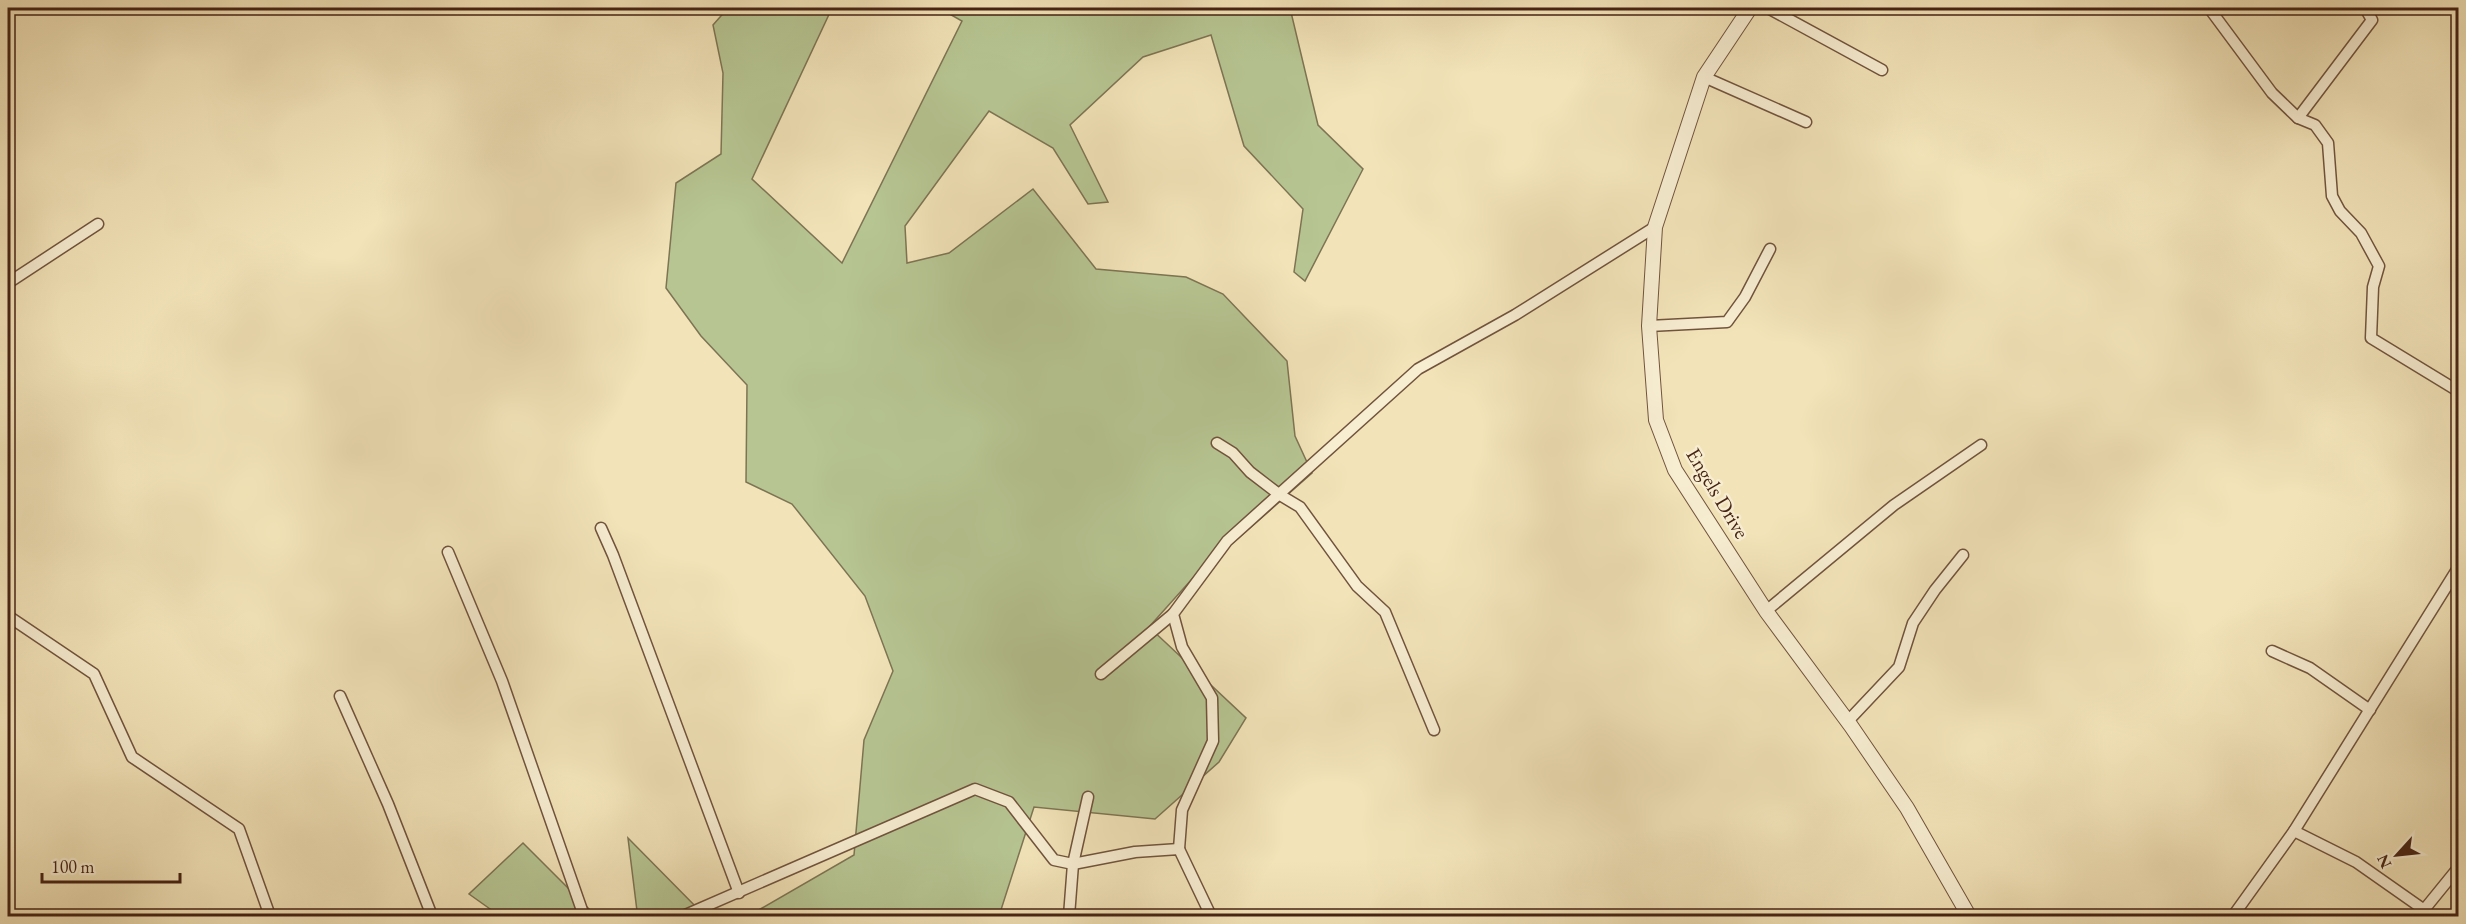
<svg xmlns="http://www.w3.org/2000/svg" width="2466" height="924" font-family="'EB Garamond',serif">
<style>
.green{fill:#b6c592;stroke:#7e7453;stroke-width:1.5}
.lines{fill:none;stroke-linecap:round;stroke-linejoin:round}
.minor-casing{stroke:#71533d;stroke-width:13}
.tertiary-casing{stroke:#71533d;stroke-width:16}
.minor{stroke:#f7edd1;stroke-width:10}
.tertiary{stroke:#f7edd1;stroke-width:14}
.labels{text-anchor:middle;dominant-baseline:central;stroke-width:5;stroke-linejoin:round;paint-order:stroke}
.street-label{font-size:21px;fill:#462314;stroke:#f7edd1}
</style>
<rect width="100%" height="100%" fill="#f2e3b8"/>
<filter id="stains"><feTurbulence type="fractalNoise" baseFrequency=".00333" numOctaves="4"/><feColorMatrix values="0 0 0 0 .2 0 0 0 0 .09 0 0 0 0 .02 0 0 0 .5 -.17"/></filter>
<radialGradient id="worn" r=".72"><stop offset=".6" stop-color="#630" stop-opacity="0"/><stop offset="1" stop-color="#630" stop-opacity=".3"/></radialGradient>
<g class="green">
<polygon points="728,8 832,8 752,179 842,263 962,21 939,8 1290,8 1318,125 1363,169 1305,281 1294,272 1303,209 1244,146 1211,35 1143,57 1070,125 1108,202 1088,204 1053,148 989,111 905,226 907,263 949,253 1033,189 1096,269 1186,277 1223,294 1287,361 1295,436 1312,473 1234,542 1209,560 1149,627 1246,718 1219,762 1155,819 1034,807 999,916 739,916 757,911 854,855 864,740 893,671 865,596 792,504 746,482 747,385 701,336 666,288 676,183 721,154 723,73 713,25"/>
<polygon points="628,838 705,916 618,916 637,911"/>
<polygon points="523,843 596,916 500,916 469,894"/>
</g>
<g class="lines">
<g class="minor-casing">
<g id="minor">
<polyline points="1768,8 1882,70"/>
<polyline points="2209,8 2272,93 2298,118 2315,125 2328,143 2332,196 2340,211 2361,233 2379,266 2373,287 2371,338 2458,391"/>
<polyline points="1704,77 1806,122"/>
<polyline points="2298,118 2372,20 2365,8"/>
<polyline points="8,283 98,224"/>
<polyline points="1649,326 1727,322 1745,297 1770,249"/>
<polyline points="1217,443 1233,453 1250,472 1280,495 1300,507 1357,586 1385,612 1434,730"/>
<polyline points="601,528 613,555 739,893"/>
<polyline points="448,552 502,681 584,916"/>
<polyline points="1766,611 1894,505 1981,445"/>
<polyline points="8,616 94,674 132,757 239,829 270,916"/>
<polyline points="2272,651 2310,668 2370,710"/>
<polyline points="1101,674 1173,614"/>
<polyline points="340,696 388,804 432,916"/>
<polyline points="1848,721 1899,667 1913,623 1935,590 1963,555"/>
<polyline points="2294,831 2356,862 2423,909"/>
<polyline points="1179,849 1182,810 1213,741 1212,698 1182,647 1173,614 1227,541 1418,369 1515,315 1655,227"/>
<polyline points="683,916 975,789 1009,802 1054,860 1073,864 1135,852 1179,849 1211,916"/>
<polyline points="1069,916 1073,864 1088,797"/>
<polyline points="2233,916 2294,831 2458,568"/>
<polyline points="2419,916 2458,868"/>
</g>
</g>
<g class="tertiary-casing">
<polyline id="tertiary" points="1750,8 1704,77 1655,227 1649,326 1656,420 1675,470 1766,611 1851,726 1907,808 1969,916"/>
</g>
<use href="#minor" class="minor"/>
<use href="#tertiary" class="tertiary"/>
</g>
<g class="labels">
<g class="street-label">
<text transform="translate(1718 493) rotate(59)">Engels Drive</text>
</g>
</g>
<rect width="2466" height="924" fill="none" stroke="#f2e3b8" stroke-width="30"/>
<rect x="9" y="9" width="2448" height="906" fill="none" stroke="#462314" stroke-width="3"/>
<rect x="15" y="15" width="2436" height="894" fill="none" stroke="#462314" stroke-width="1.5"/>
<g transform="translate(2397 855) rotate(243)" stroke="#f7edd1" stroke-width="4.5" paint-order="stroke">
<path d="M0-4.5L10 22L0 15L-10 22Z" fill="#462314"/>
<text y="-9" font-size="16" font-weight="bold" text-anchor="middle" fill="#462314">N</text>
</g>
<path d="M42 873v9h138v-9" fill="none" stroke="#462314" stroke-width="3"/>
<text x="51" y="873" font-size="18" fill="#462314" stroke="#f7edd1" stroke-width="4.5" paint-order="stroke">100 m</text>
<rect width="100%" height="100%" filter="url(#stains)"/>
<rect width="100%" height="100%" fill="url(#worn)"/>
</svg>
